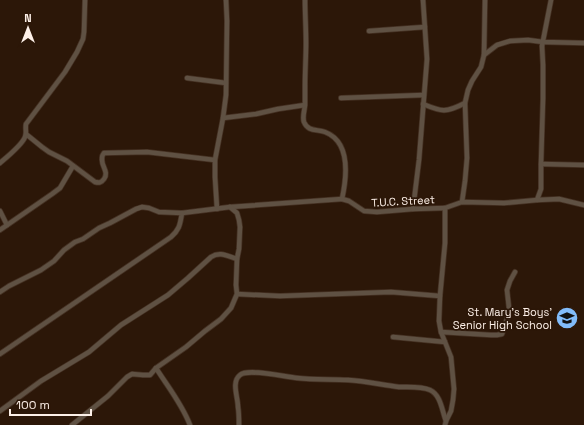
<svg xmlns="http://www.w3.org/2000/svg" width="584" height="425" font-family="'Space Grotesk',sans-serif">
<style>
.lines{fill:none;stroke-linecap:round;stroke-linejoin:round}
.street-casing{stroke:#453123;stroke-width:6}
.street{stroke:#5f5143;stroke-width:4.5}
.labels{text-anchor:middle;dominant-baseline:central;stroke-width:3.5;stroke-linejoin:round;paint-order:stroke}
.street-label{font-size:11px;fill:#fdf0e8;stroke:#2c1708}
.poi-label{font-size:11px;fill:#fdf0e8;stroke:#2c1708;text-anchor:end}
</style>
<rect width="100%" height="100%" fill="#2c1708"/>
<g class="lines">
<g class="street-casing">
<g id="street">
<path d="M305 0C305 14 306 28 306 43 306 57 305 71 305 85 305 91 305 98 305 104 305 110 302 116 304 122 308 132 317 129 325 132 351 142 347 176 342 199L349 201 364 211 377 212 413 209 445 208 462 202 504 203 537 200 559 199 584 205"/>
<polyline points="369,31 425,27"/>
<polyline points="484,55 497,45 510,41 528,40 543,42 584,43"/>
<polyline points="187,78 226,83"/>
<polyline points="341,98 424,95"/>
<path d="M423 104C442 112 446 113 465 103"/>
<polyline points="223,118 256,114 278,109 305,105"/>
<path d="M26 134 42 147 49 152 67 161 95 182C99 183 101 183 104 179 109 172 102 167 102 160 102 156 102 156 104 153L147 152 215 160"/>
<path d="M0 163C7 157 22 145 25 137 27 133 25 129 26 124L65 72 77 52 83 39 84 32 85 0"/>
<polyline points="541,164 584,165"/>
<polyline points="537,200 541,189 541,164 543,99 543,65 542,46 551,0"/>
<polyline points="462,202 465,181 467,158 465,103 468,90 472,81 481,67 484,55 485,0"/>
<polyline points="217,209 215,177 215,160 223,118 226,95 227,21 226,0"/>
<polyline points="413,209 419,160 427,59 423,0"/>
<polyline points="0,211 7,225"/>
<polyline points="182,213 230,207 342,199"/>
<polyline points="0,230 52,194 60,188 73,166"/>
<path d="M0 292 9 286 41 270 54 261 64 250 75 242 83 239 99 228 110 223 136 209 142 207 149 208 159 212 182 213C180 224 180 229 171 237L0 354"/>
<polyline points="237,294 280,296 391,292 440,296"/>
<polyline points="441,332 491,335 497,335 502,334 508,316 509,308 507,290 510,281 515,272"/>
<polyline points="393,337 445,342"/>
<path d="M156 368C168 387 182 404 190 425"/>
<path d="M0 411 41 381 89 352 121 325 168 295 188 278 211 257C220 251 227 256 237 259"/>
<polyline points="72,425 108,396 127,377 132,374 143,375 150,375 156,368 186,347 205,331 221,319 231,308 237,294 236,285 237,259 239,249 240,227 239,220 237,213 230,207"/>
<path d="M239 425C239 419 239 413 238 407 238 397 231 382 240 375 248 368 285 377 297 378 314 380 331 379 348 380 366 381 382 385 399 387 409 387 421 386 430 390 441 395 442 411 446 421"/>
<polyline points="445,425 446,421 451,411 453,400 454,389 451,357 441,332 439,321 440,296 445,243 445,208"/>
</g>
</g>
<use href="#street" class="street"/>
</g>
<defs>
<g id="school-disc" transform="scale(1.15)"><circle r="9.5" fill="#82bcfa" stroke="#2c1708"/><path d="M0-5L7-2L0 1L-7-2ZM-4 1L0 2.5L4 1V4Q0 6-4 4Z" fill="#111"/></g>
</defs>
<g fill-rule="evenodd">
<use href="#school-disc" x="567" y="318"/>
</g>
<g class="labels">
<g class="street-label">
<text transform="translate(403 201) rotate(-3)">T.U.C. Street</text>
</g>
<g class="poi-label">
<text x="552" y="312">St. Mary's Boys'<tspan x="552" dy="13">Senior High School</tspan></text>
</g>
</g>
<g transform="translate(28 28)" stroke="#2c1708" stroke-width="3" paint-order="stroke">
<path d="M0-3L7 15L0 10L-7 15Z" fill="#fdf0e8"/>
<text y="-6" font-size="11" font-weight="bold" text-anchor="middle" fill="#fdf0e8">N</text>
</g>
<path d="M10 409v6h81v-6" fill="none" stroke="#fdf0e8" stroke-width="2"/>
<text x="16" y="409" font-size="12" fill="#fdf0e8" stroke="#2c1708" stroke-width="3" paint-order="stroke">100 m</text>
</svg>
